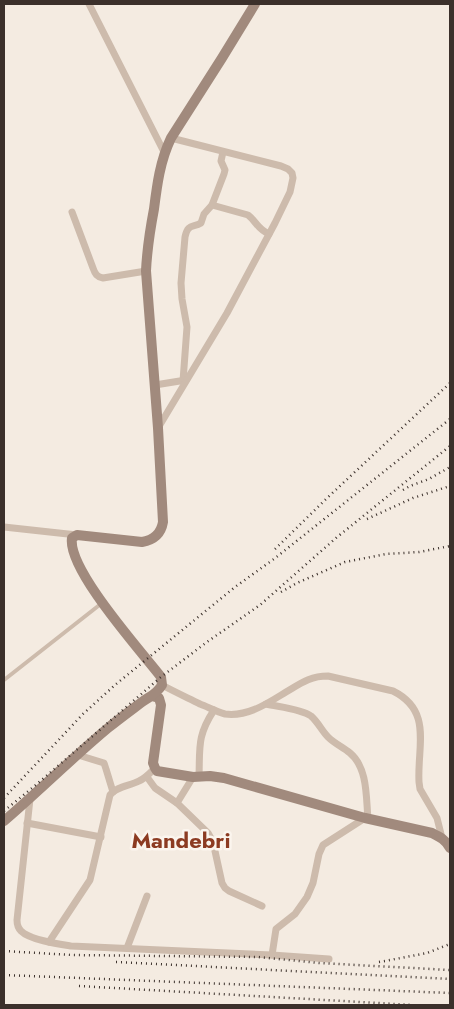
<svg xmlns="http://www.w3.org/2000/svg" width="454" height="1009" font-family="Jost,sans-serif">
<style>
.lines{fill:none;stroke-linecap:round;stroke-linejoin:round}
.lane{stroke:#cdbbac;stroke-width:4}
.street{stroke:#cdbbac;stroke-width:7}
.secondary{stroke:#a18a7d;stroke-width:10}
.rail{stroke:#3b302b;stroke-width:2.5;stroke-dasharray:1 4;stroke-linecap:butt}
.labels{text-anchor:middle;dominant-baseline:central;stroke-width:5;stroke-linejoin:round;paint-order:stroke}
.quarter-label{font-size:22px;font-weight:bold;fill:#8c3b22;stroke:#fbf5ee}
</style>
<rect width="100%" height="100%" fill="#f4ebe1"/>
<g class="lines">
<polyline class="lane" points="4,680 102,603"/>
<g class="street">
<polyline points="89,4 164,152"/>
<path d="M212 205 248 215C257 222 257 229 269 234"/>
<path d="M72 212 93 268C95 274 97 277 103 278L146 271"/>
<path d="M183 381 187 327 182 299 181 283 185 237C188 223 193 228 201 223L204 214 212 205 224 174 225 170 221 161 223 152"/>
<polyline points="155,385 186,380"/>
<polyline points="158,428 227,313 275,223 290,192 293,178 292,173 288,169 281,166 171,138"/>
<polyline points="4,527 77,535"/>
<path d="M162 685C175 692 188 698 200 704 208 707 217 712 225 714 248 717 268 703 286 692 301 683 310 676 328 676L393 691C433 711 417 746 419 782L420 789 437 818 442 838"/>
<path d="M266 704C279 707 301 709 311 716 318 722 322 731 328 737 335 744 343 747 350 753 368 768 366 798 368 819"/>
<polyline points="78,755 104,763 106,769 113,792"/>
<path d="M199 776C200 747 197 736 214 710"/>
<polyline points="147,777 155,788 177,803 208,833 213,842 222,883 225,888 229,891 262,906"/>
<path d="M30 799 17 920C17 924 18 928 21 931 30 940 58 944 71 946L272 955 329 959"/>
<polyline points="177,803 193,777"/>
<polyline points="27,823 101,837"/>
<path d="M49 942 90 880 110 795C117 786 130 786 139 781 146 778 150 773 155 768"/>
<polyline points="127,948 147,896"/>
<polyline points="272,955 276,929 295,914 307,897 313,883 319,854 323,845 365,818"/>
</g>
<g class="secondary">
<path d="M152 696 159 698 161 705 153 763 155 768 157 771 193 777 210 776 224 778 365 818 432 833C440 837 446 840 450 848"/>
<path d="M4 821C39 791 72 758 108 728 119 719 130 711 142 702 150 696 156 695 162 685L161 677C141 651 67 569 72 538L77 535 142 542C154 540 161 534 163 522L158 428 146 271C147 250 150 230 154 209 157 185 160 161 171 138L222 58 255 4"/>
</g>
<g class="rail">
<polyline points="403,490 410,486 429,479 450,467"/>
<polyline points="367,519 413,498 450,486"/>
<polyline points="275,549 326,499 450,383"/>
<polyline points="281,592 297,583 345,562 386,554 419,552 450,546"/>
<polyline points="4,798 83,714 115,685 235,587 274,559 450,419"/>
<polyline points="4,811 37,784 161,677 207,642 260,605 336,538 450,446"/>
<polyline points="4,951 72,955 258,957 319,963 450,970"/>
<polyline points="116,962 450,979"/>
<polyline points="379,962 385,961 427,953 450,944"/>
<polyline points="4,975 450,993"/>
<polyline points="79,986 413,1005"/>
</g>
</g>
<g class="labels">
<g class="quarter-label">
<text x="181" y="840">Mandebri</text>
</g>
</g>
<rect width="454" height="1009" fill="none" stroke="#3b302b" stroke-width="10"/>
</svg>
